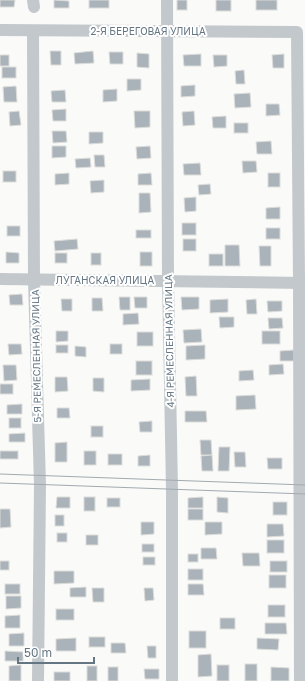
<svg xmlns="http://www.w3.org/2000/svg" width="305" height="681" font-family="'Golos Text',sans-serif">
<style>
.building{fill:#aab3b9;stroke:#dcdcda}
.lines{fill:none;stroke-linecap:round;stroke-linejoin:round}
.street{stroke:#c3c8cc;stroke-width:12}
.tram{stroke:#a2aab0;stroke-width:1}
.labels{text-anchor:middle;dominant-baseline:central;stroke-width:4;stroke-linejoin:round;paint-order:stroke}
.street-label{font-size:10px;fill:#657683;stroke:#fff}
</style>
<rect width="100%" height="100%" fill="#fafaf8"/>
<g class="building">
<polygon points="0,0 15,0 14,7 0,7"/>
<polygon points="54,0 69,1 69,8 54,8"/>
<rect x="89" y="0" width="20" height="8"/>
<rect x="177" y="0" width="10" height="10"/>
<rect x="216" y="0" width="15" height="11"/>
<rect x="256" y="0" width="21" height="10"/>
<polygon points="50,51 61,51 61,65 51,65"/>
<polygon points="93,51 94,63 75,64 74,53"/>
<polygon points="109,52 123,52 123,64 110,64"/>
<polygon points="137,53 149,54 149,68 137,67"/>
<polygon points="201,54 201,66 184,66 183,55"/>
<polygon points="284,54 284,68 273,68 272,55"/>
<rect x="0" y="55" width="9" height="11"/>
<polygon points="213,55 227,55 227,66 214,67"/>
<rect x="2" y="67" width="14" height="11"/>
<polygon points="244,70 245,84 236,84 235,71"/>
<polygon points="127,79 141,79 141,90 127,91"/>
<polygon points="195,85 195,96 181,97 181,86"/>
<polygon points="16,86 17,102 4,102 3,87"/>
<polygon points="117,89 117,101 103,102 103,90"/>
<polygon points="65,90 66,102 52,102 51,91"/>
<polygon points="250,93 251,107 235,108 234,94"/>
<polygon points="266,104 279,104 280,115 266,116"/>
<polygon points="66,109 66,121 53,121 52,110"/>
<polygon points="19,111 21,125 10,126 9,112"/>
<polygon points="134,111 150,111 150,127 135,128"/>
<polygon points="194,111 195,125 183,126 182,112"/>
<polygon points="226,116 226,128 213,128 212,117"/>
<rect x="234" y="123" width="14" height="10"/>
<polygon points="52,131 66,131 67,142 53,143"/>
<polygon points="89,132 103,132 103,143 89,144"/>
<polygon points="271,141 272,154 257,154 256,142"/>
<polygon points="52,146 66,146 66,157 52,158"/>
<polygon points="150,146 151,158 137,159 136,147"/>
<polygon points="94,155 104,155 105,167 95,167"/>
<polygon points="90,158 91,167 76,168 75,159"/>
<polygon points="242,161 256,161 257,172 243,173"/>
<polygon points="200,163 201,175 184,175 183,164"/>
<rect x="3" y="171" width="13" height="11"/>
<polygon points="69,173 69,184 55,185 55,174"/>
<polygon points="151,173 152,185 138,185 138,174"/>
<rect x="268" y="173" width="12" height="14"/>
<polygon points="104,180 104,192 91,193 90,181"/>
<polygon points="210,184 211,194 199,195 198,185"/>
<polygon points="139,193 150,193 151,212 139,213"/>
<polygon points="196,197 196,211 185,212 184,198"/>
<polygon points="280,207 280,219 266,219 266,208"/>
<rect x="182" y="223" width="14" height="12"/>
<rect x="7" y="226" width="13" height="10"/>
<rect x="266" y="228" width="14" height="11"/>
<rect x="136" y="230" width="15" height="8"/>
<polygon points="77,239 78,249 55,251 54,241"/>
<rect x="183" y="239" width="13" height="12"/>
<polygon points="225,245 239,245 240,266 225,266"/>
<polygon points="259,246 271,246 271,266 260,266"/>
<polygon points="6,252 19,253 19,263 6,263"/>
<rect x="140" y="252" width="12" height="14"/>
<rect x="55" y="253" width="12" height="10"/>
<rect x="91" y="253" width="10" height="12"/>
<rect x="209" y="254" width="14" height="12"/>
<polygon points="22,294 23,305 10,305 9,295"/>
<polygon points="119,297 130,297 130,310 120,310"/>
<polygon points="134,297 147,297 147,308 135,308"/>
<polygon points="181,297 199,297 199,309 182,310"/>
<polygon points="92,298 102,298 103,311 92,311"/>
<polygon points="61,299 72,299 72,311 62,311"/>
<polygon points="228,299 228,312 210,313 210,300"/>
<polygon points="256,299 257,314 247,314 246,300"/>
<polygon points="267,301 282,301 282,311 268,312"/>
<polygon points="138,313 139,324 123,325 123,314"/>
<polygon points="219,317 234,317 234,327 220,328"/>
<polygon points="268,318 282,318 283,328 269,329"/>
<polygon points="201,329 202,342 184,343 183,330"/>
<polygon points="56,331 68,331 68,341 56,342"/>
<rect x="262" y="331" width="18" height="13"/>
<rect x="137" y="332" width="16" height="14"/>
<polygon points="8,344 21,344 22,354 9,355"/>
<rect x="110" y="344" width="12" height="10"/>
<rect x="56" y="345" width="12" height="8"/>
<polygon points="205,345 205,359 186,360 186,346"/>
<polygon points="75,346 86,347 86,357 75,356"/>
<polygon points="294,350 294,361 280,361 280,351"/>
<rect x="136" y="361" width="16" height="14"/>
<polygon points="283,364 284,374 269,375 269,365"/>
<polygon points="3,365 16,365 17,380 4,381"/>
<polygon points="253,370 254,380 239,381 239,371"/>
<polygon points="196,376 197,396 186,396 185,377"/>
<polygon points="55,377 67,377 68,391 55,392"/>
<polygon points="93,378 104,378 104,392 93,391"/>
<polygon points="150,379 150,390 131,391 131,380"/>
<rect x="0" y="384" width="13" height="10"/>
<polygon points="255,395 256,409 236,410 236,396"/>
<polygon points="22,404 22,414 7,414 7,405"/>
<polygon points="57,408 69,408 70,418 57,418"/>
<polygon points="185,411 206,411 207,422 185,422"/>
<rect x="9" y="418" width="12" height="10"/>
<polygon points="152,421 152,432 140,432 139,422"/>
<rect x="91" y="426" width="12" height="11"/>
<polygon points="25,433 25,442 9,442 9,434"/>
<polygon points="200,440 211,440 212,455 201,455"/>
<polygon points="67,442 67,462 55,462 55,443"/>
<polygon points="219,447 230,447 229,471 218,471"/>
<rect x="0" y="451" width="18" height="8"/>
<rect x="84" y="451" width="12" height="14"/>
<polygon points="234,452 245,452 246,467 235,467"/>
<rect x="108" y="454" width="14" height="11"/>
<polygon points="150,455 150,466 138,466 138,456"/>
<polygon points="212,455 213,471 202,471 201,456"/>
<polygon points="267,458 282,458 282,469 268,469"/>
<polygon points="57,497 70,497 70,508 56,508"/>
<rect x="84" y="497" width="11" height="14"/>
<polygon points="203,497 203,508 188,508 188,498"/>
<polygon points="217,497 228,498 228,513 217,512"/>
<rect x="107" y="498" width="13" height="9"/>
<rect x="273" y="502" width="14" height="13"/>
<polygon points="0,509 10,509 11,527 0,528"/>
<rect x="188" y="509" width="15" height="11"/>
<rect x="55" y="515" width="9" height="11"/>
<polygon points="141,522 154,522 154,534 141,535"/>
<polygon points="205,522 222,522 222,534 205,535"/>
<polygon points="267,524 283,524 284,536 267,537"/>
<rect x="57" y="533" width="10" height="9"/>
<rect x="86" y="535" width="12" height="10"/>
<rect x="267" y="540" width="17" height="13"/>
<rect x="142" y="544" width="12" height="8"/>
<polygon points="201,548 216,548 217,559 201,559"/>
<polygon points="242,553 259,553 260,566 243,566"/>
<rect x="188" y="554" width="10" height="8"/>
<rect x="143" y="557" width="12" height="8"/>
<rect x="0" y="561" width="9" height="9"/>
<rect x="270" y="561" width="17" height="11"/>
<rect x="188" y="569" width="15" height="11"/>
<polygon points="54,571 74,571 74,583 54,584"/>
<rect x="269" y="575" width="17" height="13"/>
<rect x="5" y="584" width="15" height="10"/>
<polygon points="188,584 203,584 204,595 188,595"/>
<polygon points="86,587 86,597 70,597 70,588"/>
<polygon points="92,588 104,588 104,602 93,602"/>
<polygon points="144,588 153,588 154,600 145,601"/>
<polygon points="6,596 21,596 21,608 6,609"/>
<rect x="268" y="605" width="17" height="12"/>
<rect x="56" y="609" width="18" height="11"/>
<polygon points="20,615 20,628 5,628 5,616"/>
<rect x="220" y="618" width="15" height="11"/>
<polygon points="265,623 286,623 287,634 265,634"/>
<rect x="189" y="631" width="17" height="17"/>
<polygon points="24,633 24,646 9,646 9,634"/>
<rect x="89" y="637" width="16" height="10"/>
<polygon points="76,638 76,651 56,651 56,639"/>
<polygon points="257,638 279,639 278,650 257,649"/>
<polygon points="111,643 125,643 126,653 111,653"/>
<polygon points="147,646 156,646 156,658 148,658"/>
<polygon points="5,651 23,652 23,661 5,661"/>
<polygon points="211,654 212,676 198,677 198,655"/>
<rect x="245" y="664" width="12" height="17"/>
<polygon points="21,665 21,681 9,681 9,666"/>
<rect x="217" y="665" width="12" height="16"/>
<rect x="87" y="666" width="10" height="15"/>
<rect x="108" y="667" width="10" height="14"/>
<polygon points="271,667 289,668 289,681 271,681"/>
<polygon points="144,669 159,669 159,679 145,679"/>
<rect x="54" y="672" width="16" height="9"/>
</g>
<g class="lines">
<g class="street">
<polyline points="33,0 34,7"/>
<polyline points="167,0 168,280 172,489 172,681"/>
<polyline points="0,30 297,32 299,282 300,681"/>
<polyline points="33,31 34,280 40,485 38,681"/>
<polyline points="0,279 305,283"/>
</g>
<g class="tram">
<polyline points="0,474 305,485"/>
<polyline points="0,483 305,494"/>
</g>
</g>
<g class="labels">
<g class="street-label">
<text x="148" y="31">2-Я БЕРЕГОВАЯ УЛИЦА</text>
<text x="105" y="280">ЛУГАНСКАЯ УЛИЦА</text>
<text transform="translate(169 341) rotate(-91)">4-Я РЕМЕСЛЕННАЯ УЛИЦА</text>
<text transform="translate(36 356) rotate(-91)">5-Я РЕМЕСЛЕННАЯ УЛИЦА</text>
</g>
</g>
<path d="M18 657v6h76v-6" fill="none" stroke="#657683" stroke-width="2"/>
<text x="24" y="657" font-size="12" fill="#657683" stroke="#ffffff" stroke-width="3" paint-order="stroke">50 m</text>
</svg>
